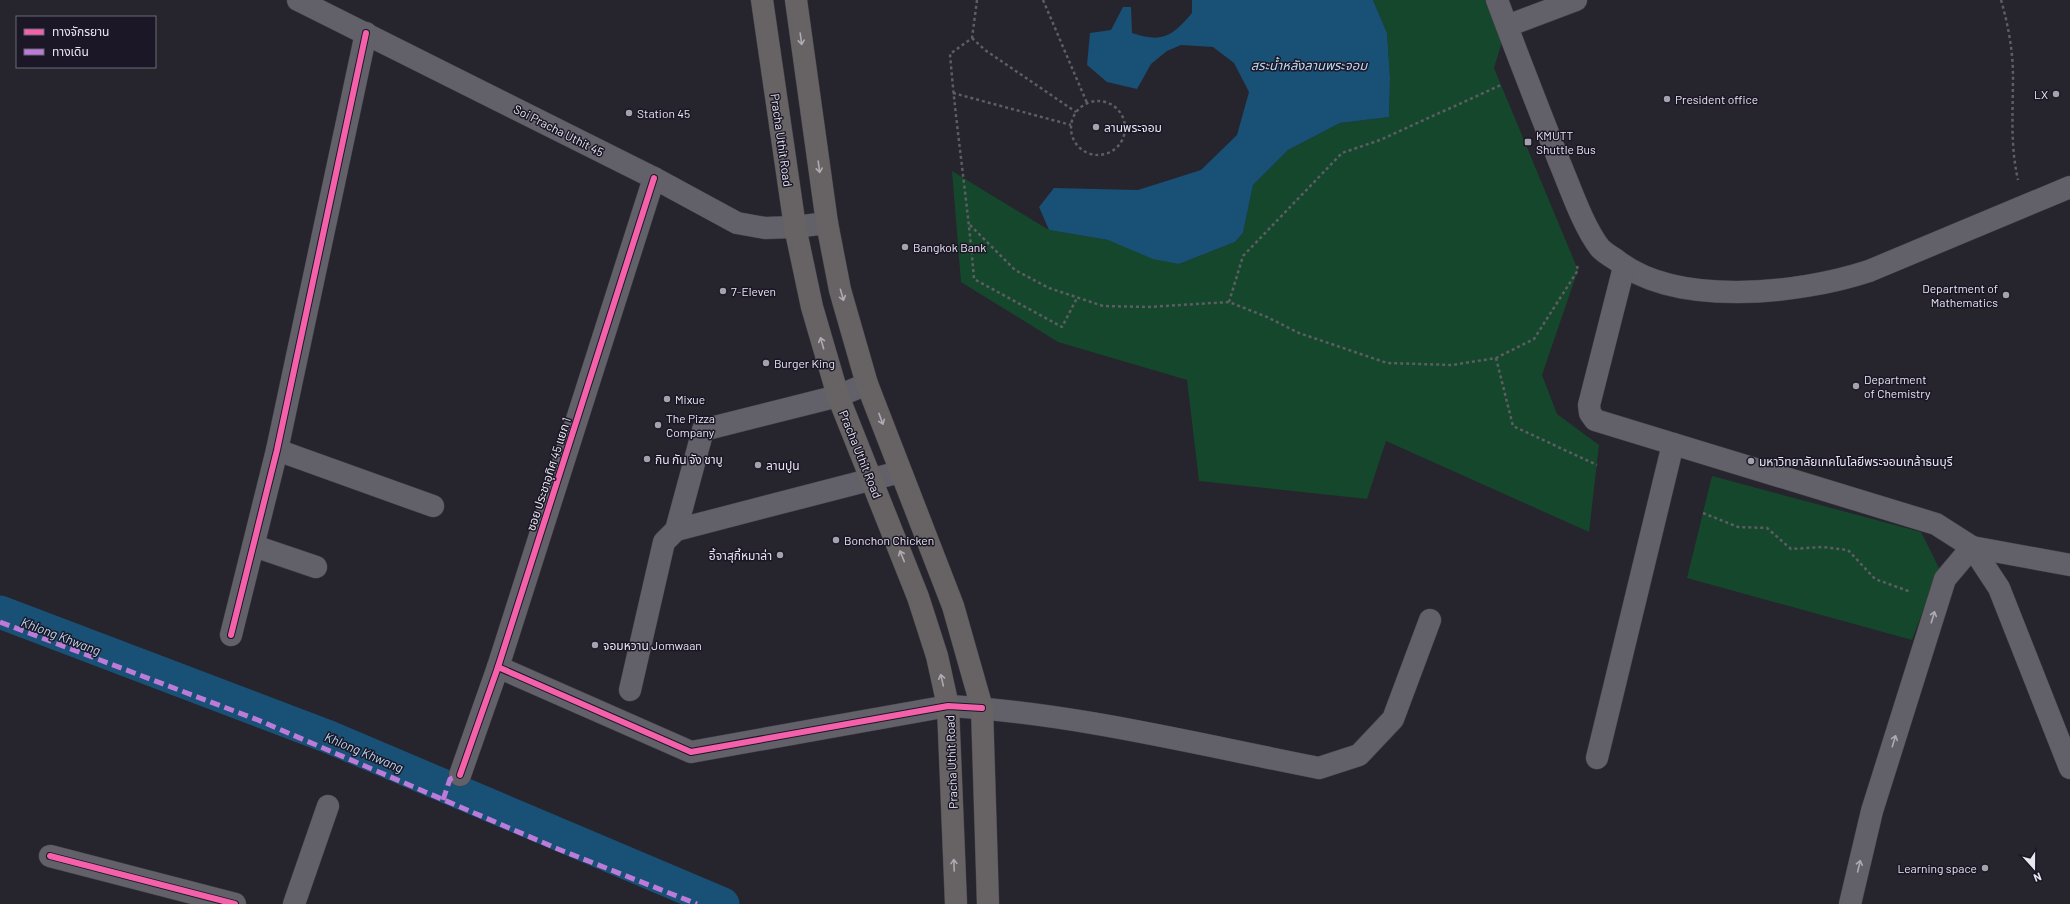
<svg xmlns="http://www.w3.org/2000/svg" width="2070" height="904" font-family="Barlow,'Noto Sans Thai',sans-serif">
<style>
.green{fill:#15472c}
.water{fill:#195075}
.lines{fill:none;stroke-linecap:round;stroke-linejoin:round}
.canal{stroke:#195075;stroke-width:33}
.minor-casing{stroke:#424148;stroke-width:23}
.major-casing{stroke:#424148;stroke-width:23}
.path{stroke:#5e5d63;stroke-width:2.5;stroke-dasharray:3 3;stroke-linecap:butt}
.minor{stroke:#626068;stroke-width:22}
.major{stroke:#676364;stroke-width:22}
.quiet{stroke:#bd7bd9;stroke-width:5;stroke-dasharray:10 5;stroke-linecap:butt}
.cycleway-casing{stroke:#1b1726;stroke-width:8}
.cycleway{stroke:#f560ab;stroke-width:6}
.oneway{stroke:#aeabb2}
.oneway2{stroke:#acaab3}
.poi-dot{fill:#a4a2ac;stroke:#1b1726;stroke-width:1.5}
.labels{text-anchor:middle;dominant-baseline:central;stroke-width:3;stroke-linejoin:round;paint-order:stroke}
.poi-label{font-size:12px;fill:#e8e6f1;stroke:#1b1726;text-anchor:start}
.street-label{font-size:12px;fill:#e8e6f1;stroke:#1b1726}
.water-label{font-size:13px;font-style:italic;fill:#bbdaf3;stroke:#1b1726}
</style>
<rect width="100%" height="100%" fill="#26242c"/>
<g class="green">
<polygon points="1373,0 1497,0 1507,26 1494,68 1578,270 1542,375 1557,414 1599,445 1589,532 1386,441 1367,499 1199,481 1187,380 1058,342 961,282 952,171 1049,230 1108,240 1179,264 1235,242 1243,233 1253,185 1288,150 1340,123 1389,117 1390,77 1387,33"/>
<polygon points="1712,476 1921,532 1939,568 1912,640 1687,578"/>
</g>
<path class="water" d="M1192 0H1373L1387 33 1390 77 1389 117 1340 123 1288 150 1253 185 1243 233 1235 242 1179 264 1153 259 1108 240 1049 230 1039 207 1054 188 1138 190 1201 170 1237 135 1249 92 1234 63 1213 47 1181 45 1167 51 1151 64 1137 89 1107 82 1087 65 1090 33 1111 30 1123 7H1131L1132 33C1162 43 1172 37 1192 13Z"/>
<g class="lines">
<polyline class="canal" points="0,612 329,737 723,904"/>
<g class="minor-casing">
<g id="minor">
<polyline points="298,0 654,178 737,223 765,228 795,227 827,223"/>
<path d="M1497 0C1517 54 1538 107 1559 161 1570 187 1583 226 1600 248 1604 252 1610 256 1615 259 1675 308 1799 294 1869 271L2070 187"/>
<polyline points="1507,26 1576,0"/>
<polyline points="1624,267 1589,405 1590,413 1595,420 1936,524 1972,547 1999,588 2070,768"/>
<polyline points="277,450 433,506"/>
<polyline points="676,530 703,430 838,396 867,384"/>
<polyline points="254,546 316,567"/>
<polyline points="231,635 277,450 366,33"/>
<path d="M498 667 691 752 948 706C1073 713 1196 744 1319 768L1359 755 1393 719 1430 620"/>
<polyline points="630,690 664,542 676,530 900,472"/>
<polyline points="1597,758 1673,444"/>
<polyline points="460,775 498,667 654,178"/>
<polyline points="50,856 235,904"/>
<polyline points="294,904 328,806"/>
<polyline points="1850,904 1872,811 1945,579 1972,547 2070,565"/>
</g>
</g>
<g class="major-casing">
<g id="major">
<polyline points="762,0 795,227 812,307 838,396 918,597 937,656 948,706 956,904"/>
<polyline points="796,0 827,223 840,290 867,384 953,606 982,708 988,904"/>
</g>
</g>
<g class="path">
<path d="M977 0 972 38 950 54C956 129 968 204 974 279L1062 327 1077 298"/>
<polyline points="1043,0 1087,103"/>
<path d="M2001 0C2008 24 2013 51 2013 76 2013 111 2010 145 2018 180"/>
<polyline points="972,38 985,50 1076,112"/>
<polyline points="953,93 1071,125"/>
<circle cx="1098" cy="128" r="27"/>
<polyline points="970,225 1015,270 1049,288 1103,306 1148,307 1229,302 1267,317 1299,333 1387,363 1452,365 1496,358 1534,339 1578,270 1577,266"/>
<polyline points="1229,302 1243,256 1342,153 1380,140 1501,85"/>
<polyline points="1496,358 1513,426 1597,465"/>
<polyline points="1703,513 1738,527 1767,528 1791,549 1822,547 1848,550 1875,579 1911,592"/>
</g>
<use href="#minor" class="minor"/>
<use href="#major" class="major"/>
<g class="quiet">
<polyline points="0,622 258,720 558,849 697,904"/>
<polyline points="443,800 450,779 460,775"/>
</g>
<g class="cycleway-casing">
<g id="cycleway">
<polyline points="231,635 277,450 366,33"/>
<polyline points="498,667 691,752 948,706 982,708"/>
<polyline points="460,775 498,667 654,178"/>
<polyline points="50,856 235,904"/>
</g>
</g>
<use href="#cycleway" class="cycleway"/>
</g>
<defs><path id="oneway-shaft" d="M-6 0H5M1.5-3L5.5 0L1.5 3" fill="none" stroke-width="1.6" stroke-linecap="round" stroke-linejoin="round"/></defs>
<g class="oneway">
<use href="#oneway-shaft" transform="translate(801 39) rotate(82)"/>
<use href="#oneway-shaft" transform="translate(819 167) rotate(82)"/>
<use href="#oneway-shaft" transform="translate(842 295) rotate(74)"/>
<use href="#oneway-shaft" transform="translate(822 343) rotate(-106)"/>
<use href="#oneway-shaft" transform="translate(881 419) rotate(70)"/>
<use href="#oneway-shaft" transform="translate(902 556) rotate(-112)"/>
<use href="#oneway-shaft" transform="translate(942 680) rotate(-103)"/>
<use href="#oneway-shaft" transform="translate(954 865) rotate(-92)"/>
</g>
<g class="oneway2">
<use href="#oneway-shaft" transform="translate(1933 617) rotate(-73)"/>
<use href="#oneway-shaft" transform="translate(1894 741) rotate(-73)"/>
<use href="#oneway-shaft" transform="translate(1859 866) rotate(-77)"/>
</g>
<g class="poi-dot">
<circle cx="2056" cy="94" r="4"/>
<circle cx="1667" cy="99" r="4"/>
<circle cx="629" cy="113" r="4"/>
<circle cx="1096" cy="127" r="4"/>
<rect x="1524" y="138" width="8" height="8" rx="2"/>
<circle cx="905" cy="247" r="4"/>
<circle cx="723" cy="291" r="4"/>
<circle cx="2006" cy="295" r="4"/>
<circle cx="766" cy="363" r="4"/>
<circle cx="1856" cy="386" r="4"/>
<circle cx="667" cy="399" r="4"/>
<circle cx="658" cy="425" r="4"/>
<circle cx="647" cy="459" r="4"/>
<circle cx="1751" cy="461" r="4"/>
<circle cx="758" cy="465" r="4"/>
<circle cx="836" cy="540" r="4"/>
<circle cx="780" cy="555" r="4"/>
<circle cx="595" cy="645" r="4"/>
<circle cx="1985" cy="868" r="4"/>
</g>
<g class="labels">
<g class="poi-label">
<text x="2048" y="94" text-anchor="end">LX</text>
<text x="1675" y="99">President office</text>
<text x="637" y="113">Station 45</text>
<text x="1104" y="127">ลานพระจอม</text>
<text x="1536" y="135">KMUTT<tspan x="1536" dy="14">Shuttle Bus</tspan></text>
<text x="913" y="247">Bangkok Bank</text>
<text x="1998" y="288" text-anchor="end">Department of<tspan x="1998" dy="14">Mathematics</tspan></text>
<text x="731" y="291">7-Eleven</text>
<text x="774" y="363">Burger King</text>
<text x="1864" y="379">Department<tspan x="1864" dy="14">of Chemistry</tspan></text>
<text x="675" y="399">Mixue</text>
<text x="666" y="418">The Pizza<tspan x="666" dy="14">Company</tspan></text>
<text x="655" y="459">กิน กัน จัง ชาบู</text>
<text x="1759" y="461">มหาวิทยาลัยเทคโนโลยีพระจอมเกล้าธนบุรี</text>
<text x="766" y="465">ลานปูน</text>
<text x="844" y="540">Bonchon Chicken</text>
<text x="772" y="555" text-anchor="end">อี้จาสุกี้หมาล่า</text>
<text x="603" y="645">จอมหวาน Jomwaan</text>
<text x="1977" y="868" text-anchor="end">Learning space</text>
</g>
<g class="street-label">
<text transform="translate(559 130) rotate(27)">Soi Pracha Uthit 45</text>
<text transform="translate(782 140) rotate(82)">Pracha Uthit Road</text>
<text transform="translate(861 454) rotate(68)">Pracha Uthit Road</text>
<text transform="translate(548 474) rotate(-72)">ซอย ประชาอุทิศ 45 แยก 1</text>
<text transform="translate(951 762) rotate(-92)">Pracha Uthit Road</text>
</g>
<g class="water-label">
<text x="1309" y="65">สระน้ำหลังลานพระจอม</text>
<text transform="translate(61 636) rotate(21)">Khlong Khwang</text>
<text transform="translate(364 752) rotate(23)">Khlong Khwang</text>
</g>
</g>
<rect x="16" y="16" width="140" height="52" fill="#1b1726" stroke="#6d6a77"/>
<rect x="24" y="29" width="20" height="6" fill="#f560ab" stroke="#6d6a77"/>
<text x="52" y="36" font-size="12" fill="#e8e6f1">ทางจักรยาน</text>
<rect x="24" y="49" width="20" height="6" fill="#bd7bd9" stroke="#6d6a77"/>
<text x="52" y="56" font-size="12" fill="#e8e6f1">ทางเดิน</text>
<g transform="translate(2034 868) rotate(159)" stroke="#1b1726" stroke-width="3" paint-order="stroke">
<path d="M0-3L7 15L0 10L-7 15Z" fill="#e8e6f1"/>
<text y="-6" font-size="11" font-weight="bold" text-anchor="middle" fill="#e8e6f1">N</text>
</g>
</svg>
